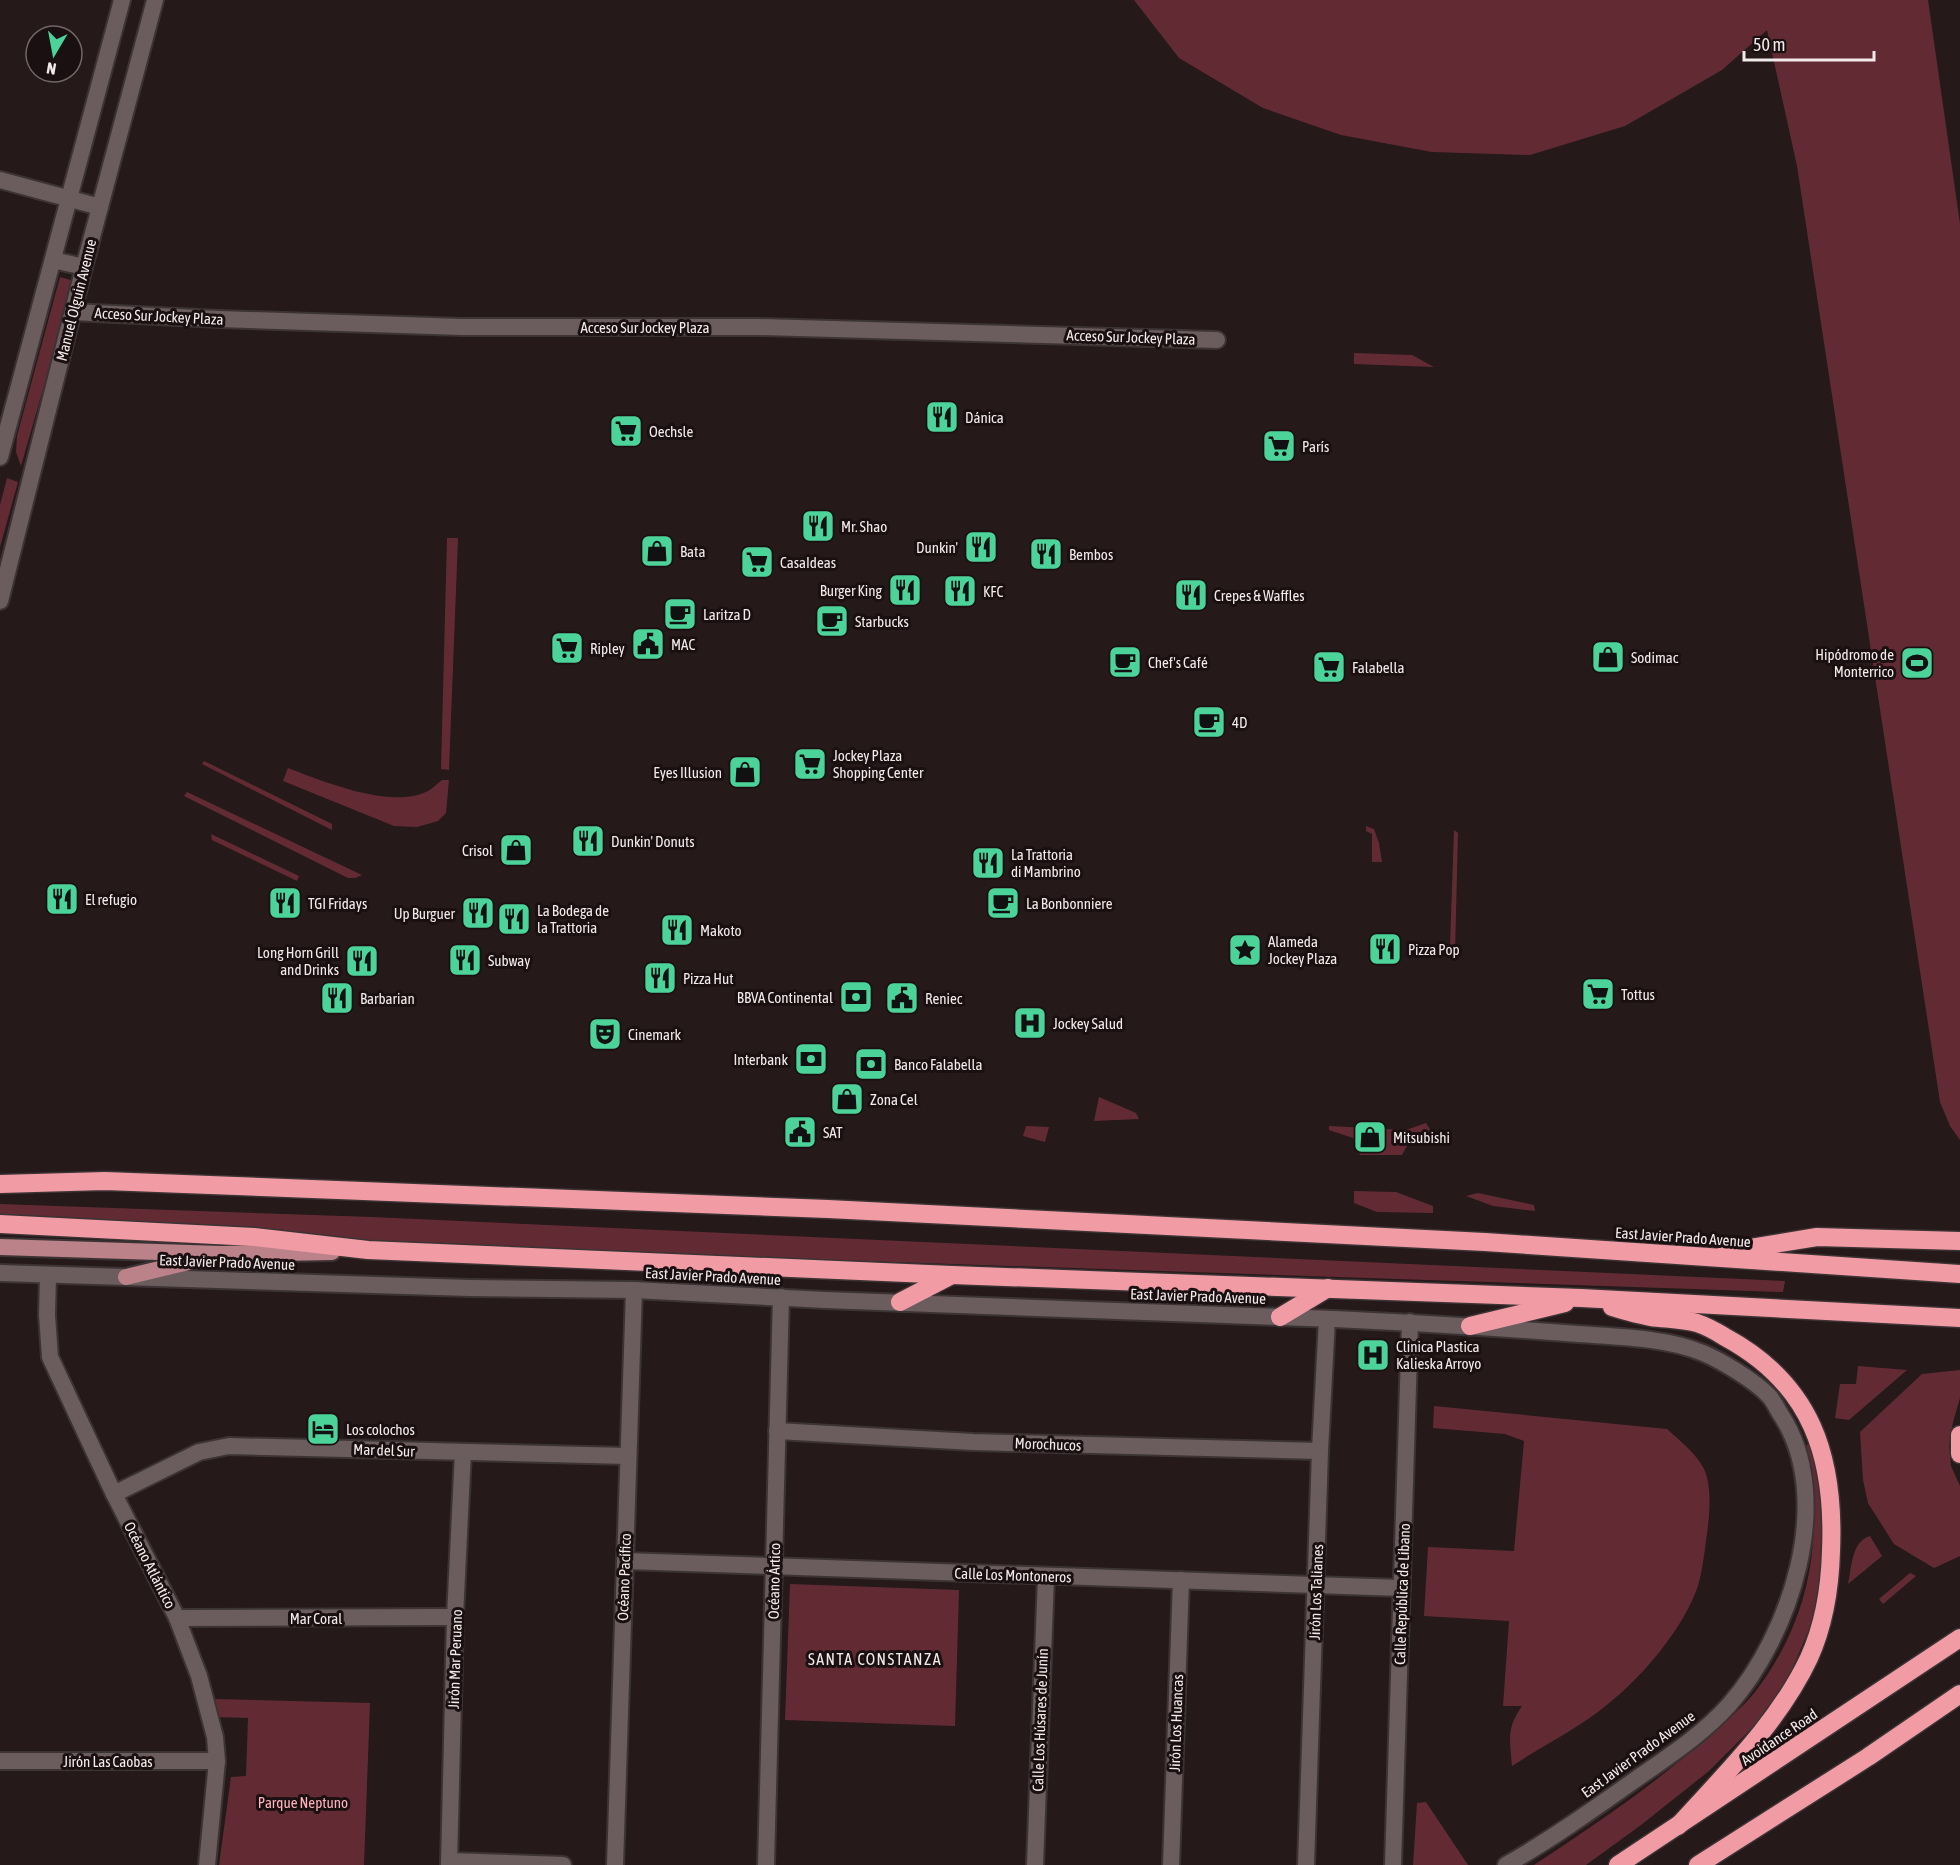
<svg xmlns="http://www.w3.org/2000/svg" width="1960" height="1865" font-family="'Asap Condensed',sans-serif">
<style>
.green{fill:#622b34}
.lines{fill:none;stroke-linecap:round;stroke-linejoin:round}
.minor-casing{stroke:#3c3334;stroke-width:20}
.tertiary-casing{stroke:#3c3334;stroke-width:20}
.secondary-casing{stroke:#3c3334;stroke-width:20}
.primary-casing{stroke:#3c3334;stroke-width:20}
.motorway-casing{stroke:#3c3334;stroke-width:21}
.minor{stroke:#6b5c5e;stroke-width:16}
.tertiary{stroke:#6b5c5e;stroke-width:16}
.secondary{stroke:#6b5c5e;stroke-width:16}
.primary{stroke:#bb8289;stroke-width:16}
.motorway{stroke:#f19ba5;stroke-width:18}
.labels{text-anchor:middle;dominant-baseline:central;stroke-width:6;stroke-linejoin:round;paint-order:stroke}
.street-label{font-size:15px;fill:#f2eaea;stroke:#1b1011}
.poi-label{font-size:15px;fill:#f2eaea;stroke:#1b1011;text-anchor:start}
.park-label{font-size:15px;fill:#feb2ba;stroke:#1b1011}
.neighbourhood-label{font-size:16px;letter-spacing:1.5px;fill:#f2eaea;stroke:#1b1011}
</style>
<rect width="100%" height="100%" fill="#25191a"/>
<g class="green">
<polygon points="1134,0 1928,0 1960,224 1960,1140 1950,1126 1940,1102 1797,166 1767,30 1722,70 1625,126 1530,155 1432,152 1341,135 1263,108 1179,58"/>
<polygon points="60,277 74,281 21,466 16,452 17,436"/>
<polygon points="1354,353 1412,355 1434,367 1354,364"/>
<polygon points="7,478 18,482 0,547 0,505"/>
<polygon points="447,538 458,538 449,770 441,769"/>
<polygon points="204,761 332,824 332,830 202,764"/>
<path d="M288 768C322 781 392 810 428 791 433 788 438 783 442 780H449L446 813 438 821 417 827 394 826 283 781Z"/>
<polygon points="187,792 362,875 355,878 348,878 184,796"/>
<polygon points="1366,826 1374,829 1379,843 1382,862 1372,862 1372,834 1366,831"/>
<polygon points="1454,830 1458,833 1455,953 1447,952 1450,946"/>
<polygon points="211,834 299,876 297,881 212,840"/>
<polygon points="1099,1097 1136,1113 1139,1119 1094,1121"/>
<polygon points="1426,1123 1432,1133 1409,1142 1402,1155 1360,1155 1353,1138 1329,1130 1329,1126 1406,1130"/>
<polygon points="1026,1126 1049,1127 1045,1142 1023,1136"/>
<polygon points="1354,1191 1396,1192 1433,1206 1433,1213 1377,1212 1354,1203"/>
<polygon points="1478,1193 1534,1205 1535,1211 1493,1206 1466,1196"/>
<polygon points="0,1204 372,1217 1785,1281 1783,1292 153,1237 0,1222"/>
<polygon points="1858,1366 1907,1370 1849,1420 1835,1418 1840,1384 1856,1384"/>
<polygon points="1960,1370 1960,1398 1953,1422 1949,1445 1951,1466 1960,1486 1960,1556 1934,1568 1894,1544 1868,1503 1863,1480 1860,1432 1922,1374"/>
<path d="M1434 1406 1667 1429C1680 1441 1696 1453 1704 1469 1713 1488 1709 1521 1706 1541 1704 1556 1702 1572 1698 1586 1683 1629 1643 1676 1608 1704 1579 1728 1544 1745 1512 1766 1510 1739 1506 1729 1522 1706H1503L1509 1621 1424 1616 1428 1547 1514 1551 1524 1441 1505 1434 1433 1428Z"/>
<path d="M1811 1442 1819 1466 1826 1536 1818 1608 1791 1672 1775 1700 1756 1724 1709 1771 1641 1825 1586 1865H1534C1595 1825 1655 1784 1709 1736 1725 1722 1742 1708 1755 1692 1789 1648 1809 1597 1813 1542 1816 1509 1815 1479 1803 1448Z"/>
<path d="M1870 1536 1882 1556 1848 1584C1852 1567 1851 1542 1870 1536Z"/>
<polygon points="1910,1573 1916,1576 1883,1604 1879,1599"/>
<polygon points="790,1584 959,1590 955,1726 785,1720"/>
<polygon points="214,1699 370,1703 364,1865 219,1865 231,1777 246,1776 248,1718 216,1717"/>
<polygon points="1426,1802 1468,1865 1413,1865 1417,1803"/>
</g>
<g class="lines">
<g class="minor-casing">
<g id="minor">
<polyline points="0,180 100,207"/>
<polyline points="73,312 220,319 462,327 758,327 1217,340"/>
<polyline points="48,1275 47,1315 50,1357 114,1494 177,1618 199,1676 215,1737 217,1761 207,1865"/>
<path d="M1280 1317C1375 1320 1470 1326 1565 1333 1609 1337 1663 1336 1703 1353 1722 1361 1755 1381 1769 1396 1774 1401 1777 1409 1781 1415 1836 1499 1790 1636 1729 1705 1701 1736 1666 1758 1632 1782 1591 1811 1550 1840 1506 1865"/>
<polyline points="777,1431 973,1442 1320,1451"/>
<polyline points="114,1494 199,1452 229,1446 628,1456"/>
<polyline points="625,1561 1402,1588"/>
<polyline points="177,1618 455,1617"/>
<polyline points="0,1761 217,1761"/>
<polyline points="450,1861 563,1865"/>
<polyline points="449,1865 455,1617 463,1452"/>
<polyline points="615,1865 634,1290"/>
<polyline points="766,1865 781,1297"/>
<polyline points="1035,1865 1046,1576"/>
<polyline points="1171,1865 1181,1580"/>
<polyline points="1306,1865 1320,1451 1327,1319"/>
<polyline points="1393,1865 1410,1322"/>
</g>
</g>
<g class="tertiary-casing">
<g id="tertiary">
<polyline points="53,260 84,267"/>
<polyline points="0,457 122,0"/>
<polyline points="0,601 84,267 155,0"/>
</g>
</g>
<g class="secondary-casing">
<polyline id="secondary" points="0,1273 469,1288 634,1290 825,1300 1280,1317"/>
</g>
<g class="primary-casing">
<g id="primary">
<polyline points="0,1247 221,1254 332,1252"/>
<polyline points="126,1277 201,1259"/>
</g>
</g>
<g class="motorway-casing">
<g id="motorway">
<polyline points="0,1184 105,1181 828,1209 1127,1224 1485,1242 1960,1274"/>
<polyline points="0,1224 254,1237 368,1250 952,1275 1581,1298 1960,1318"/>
<polyline points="1726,1252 1817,1237 1960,1241"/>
<polyline points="900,1302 952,1275"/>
<path d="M1612 1307C1625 1311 1638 1315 1651 1317 1666 1319 1682 1319 1697 1323 1706 1326 1717 1332 1725 1337 1812 1384 1835 1457 1831 1551 1830 1587 1824 1625 1809 1658 1779 1722 1725 1774 1678 1826"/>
<polyline points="1280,1317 1328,1288"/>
<polyline points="1470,1326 1565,1303"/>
<polyline points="1960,1435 1960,1454"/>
<polyline points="1618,1865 1960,1638"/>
<polyline points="1698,1865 1868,1757 1960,1694"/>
</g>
</g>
<use href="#minor" class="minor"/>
<use href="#tertiary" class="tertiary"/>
<use href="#secondary" class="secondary"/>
<use href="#primary" class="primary"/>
<use href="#motorway" class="motorway"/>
</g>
<defs>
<g id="restaurant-square" transform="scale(1.725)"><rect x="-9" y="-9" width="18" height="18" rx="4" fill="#4cd39a" stroke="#1b1011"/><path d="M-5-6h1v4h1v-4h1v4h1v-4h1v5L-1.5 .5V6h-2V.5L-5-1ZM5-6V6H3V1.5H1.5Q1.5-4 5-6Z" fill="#111"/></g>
<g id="supermarket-square" transform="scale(1.725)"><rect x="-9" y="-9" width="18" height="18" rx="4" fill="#4cd39a" stroke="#1b1011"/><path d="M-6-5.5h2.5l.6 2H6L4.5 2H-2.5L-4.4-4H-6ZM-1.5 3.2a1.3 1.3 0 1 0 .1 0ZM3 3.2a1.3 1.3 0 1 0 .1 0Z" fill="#111"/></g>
<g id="shop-square" transform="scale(1.725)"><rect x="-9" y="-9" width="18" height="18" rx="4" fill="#4cd39a" stroke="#1b1011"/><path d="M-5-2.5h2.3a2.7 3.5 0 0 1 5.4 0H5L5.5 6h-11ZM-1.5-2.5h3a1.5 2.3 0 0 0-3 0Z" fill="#111"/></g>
<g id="cafe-square" transform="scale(1.725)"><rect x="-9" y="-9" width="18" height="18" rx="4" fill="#4cd39a" stroke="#1b1011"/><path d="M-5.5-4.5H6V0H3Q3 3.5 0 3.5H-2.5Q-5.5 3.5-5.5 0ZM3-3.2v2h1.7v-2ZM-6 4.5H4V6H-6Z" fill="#111"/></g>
<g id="civic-square" transform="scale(1.725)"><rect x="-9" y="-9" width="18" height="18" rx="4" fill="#4cd39a" stroke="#1b1011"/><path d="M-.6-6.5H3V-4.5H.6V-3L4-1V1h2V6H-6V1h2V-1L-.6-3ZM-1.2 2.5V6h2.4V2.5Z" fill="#111"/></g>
<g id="stadium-square" transform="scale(1.725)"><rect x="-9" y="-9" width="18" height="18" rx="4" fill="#4cd39a" stroke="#1b1011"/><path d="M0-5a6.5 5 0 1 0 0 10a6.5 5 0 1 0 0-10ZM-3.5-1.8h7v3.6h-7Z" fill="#111"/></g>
<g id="sight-square" transform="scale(1.725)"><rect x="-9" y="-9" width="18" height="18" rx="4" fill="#4cd39a" stroke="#1b1011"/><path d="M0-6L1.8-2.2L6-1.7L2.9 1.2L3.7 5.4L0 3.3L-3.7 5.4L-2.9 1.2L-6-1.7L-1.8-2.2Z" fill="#111"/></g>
<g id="bank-square" transform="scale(1.725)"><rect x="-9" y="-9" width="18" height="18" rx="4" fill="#4cd39a" stroke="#1b1011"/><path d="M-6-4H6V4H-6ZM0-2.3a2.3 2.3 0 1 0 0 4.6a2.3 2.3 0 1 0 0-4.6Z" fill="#111"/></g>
<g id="hospital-square" transform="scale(1.725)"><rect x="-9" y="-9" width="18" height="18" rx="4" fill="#4cd39a" stroke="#1b1011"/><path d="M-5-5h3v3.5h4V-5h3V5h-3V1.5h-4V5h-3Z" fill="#111"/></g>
<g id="theatre-square" transform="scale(1.725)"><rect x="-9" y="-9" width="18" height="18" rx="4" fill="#4cd39a" stroke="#1b1011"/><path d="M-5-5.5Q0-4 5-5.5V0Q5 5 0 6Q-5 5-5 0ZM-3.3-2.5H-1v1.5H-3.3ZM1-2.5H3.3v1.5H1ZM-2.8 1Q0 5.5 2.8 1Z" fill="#111"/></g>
<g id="hotel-square" transform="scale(1.725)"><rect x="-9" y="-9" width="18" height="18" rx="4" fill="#4cd39a" stroke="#1b1011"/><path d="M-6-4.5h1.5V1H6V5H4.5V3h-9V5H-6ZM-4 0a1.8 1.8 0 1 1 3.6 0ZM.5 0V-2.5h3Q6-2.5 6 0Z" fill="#111"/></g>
</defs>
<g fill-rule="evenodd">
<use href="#restaurant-square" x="942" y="417"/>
<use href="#supermarket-square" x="626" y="431"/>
<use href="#supermarket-square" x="1279" y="446"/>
<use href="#restaurant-square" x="818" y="526"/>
<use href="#restaurant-square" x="981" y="547"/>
<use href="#shop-square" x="657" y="551"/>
<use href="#restaurant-square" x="1046" y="554"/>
<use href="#supermarket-square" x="757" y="562"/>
<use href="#restaurant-square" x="905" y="590"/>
<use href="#restaurant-square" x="960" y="591"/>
<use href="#restaurant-square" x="1191" y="595"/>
<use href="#cafe-square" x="680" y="614"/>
<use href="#cafe-square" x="832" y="621"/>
<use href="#civic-square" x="648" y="644"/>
<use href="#supermarket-square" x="567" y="648"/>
<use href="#shop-square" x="1608" y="657"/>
<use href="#cafe-square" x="1125" y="662"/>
<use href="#stadium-square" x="1917" y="663"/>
<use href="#supermarket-square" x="1329" y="667"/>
<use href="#cafe-square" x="1209" y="722"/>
<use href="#supermarket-square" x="810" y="764"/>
<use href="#shop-square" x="745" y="772"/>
<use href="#restaurant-square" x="588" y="841"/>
<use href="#shop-square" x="516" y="850"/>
<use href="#restaurant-square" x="988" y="863"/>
<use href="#restaurant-square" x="62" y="899"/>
<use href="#restaurant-square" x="285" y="903"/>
<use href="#cafe-square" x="1003" y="903"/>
<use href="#restaurant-square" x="478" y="913"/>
<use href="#restaurant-square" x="514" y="919"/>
<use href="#restaurant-square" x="677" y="930"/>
<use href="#restaurant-square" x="1385" y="949"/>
<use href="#sight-square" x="1245" y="950"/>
<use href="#restaurant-square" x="465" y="960"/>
<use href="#restaurant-square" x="362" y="961"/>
<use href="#restaurant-square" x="660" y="978"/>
<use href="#supermarket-square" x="1598" y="994"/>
<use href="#bank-square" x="856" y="997"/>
<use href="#restaurant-square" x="337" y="998"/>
<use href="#civic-square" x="902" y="998"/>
<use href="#hospital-square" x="1030" y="1023"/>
<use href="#theatre-square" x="605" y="1034"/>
<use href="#bank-square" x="811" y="1059"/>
<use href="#bank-square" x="871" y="1064"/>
<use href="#shop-square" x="847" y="1099"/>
<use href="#civic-square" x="800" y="1132"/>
<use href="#shop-square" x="1370" y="1137"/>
<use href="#hospital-square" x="1373" y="1355"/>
<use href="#hotel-square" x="323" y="1429"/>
</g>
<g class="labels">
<g class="street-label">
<text transform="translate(76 300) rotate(-76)">Manuel Olguin Avenue</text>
<text transform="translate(159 316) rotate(3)">Acceso Sur Jockey Plaza</text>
<text x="645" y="327">Acceso Sur Jockey Plaza</text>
<text transform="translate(1131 337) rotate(2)">Acceso Sur Jockey Plaza</text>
<text transform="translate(1683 1237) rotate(4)">East Javier Prado Avenue</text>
<text transform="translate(227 1262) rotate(2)">East Javier Prado Avenue</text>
<text transform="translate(713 1276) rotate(3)">East Javier Prado Avenue</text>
<text transform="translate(1198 1296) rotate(2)">East Javier Prado Avenue</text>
<text transform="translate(1048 1444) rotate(2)">Morochucos</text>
<text transform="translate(384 1450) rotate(2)">Mar del Sur</text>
<text transform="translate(150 1565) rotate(63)">Océano Atlántico</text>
<text transform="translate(1013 1575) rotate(2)">Calle Los Montoneros</text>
<text transform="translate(624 1577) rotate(-88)">Océano Pacífico</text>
<text transform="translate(774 1581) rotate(-89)">Océano Ártico</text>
<text transform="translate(1316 1592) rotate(-88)">Jirón Los Talianes</text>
<text transform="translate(1402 1594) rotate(-88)">Calle República de Líbano</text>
<text x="316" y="1618">Mar Coral</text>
<text transform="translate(455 1659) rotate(-88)">Jirón Mar Peruano</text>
<text transform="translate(1040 1720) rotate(-88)">Calle Los Húsares de Junín</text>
<text transform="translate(1176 1723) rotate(-88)">Jirón Los Huancas</text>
<text transform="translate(1779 1737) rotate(-34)">Avoidance Road</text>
<text transform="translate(1638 1754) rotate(-36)">East Javier Prado Avenue</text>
<text x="108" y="1761">Jirón Las Caobas</text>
</g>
<g class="poi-label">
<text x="965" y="417">Dánica</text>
<text x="649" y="431">Oechsle</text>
<text x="1302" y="446">París</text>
<text x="841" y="526">Mr. Shao</text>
<text x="958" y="547" text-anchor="end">Dunkin'</text>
<text x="680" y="551">Bata</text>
<text x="1069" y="554">Bembos</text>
<text x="780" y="562">CasaIdeas</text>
<text x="882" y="590" text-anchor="end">Burger King</text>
<text x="983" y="591">KFC</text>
<text x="1214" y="595">Crepes &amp; Waffles</text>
<text x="703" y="614">Laritza D</text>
<text x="855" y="621">Starbucks</text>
<text x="671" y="644">MAC</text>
<text x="590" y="648">Ripley</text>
<text x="1894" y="654" text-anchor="end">Hipódromo de<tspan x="1894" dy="17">Monterrico</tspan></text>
<text x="1631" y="657">Sodimac</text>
<text x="1148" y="662">Chef's Café</text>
<text x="1352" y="667">Falabella</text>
<text x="1232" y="722">4D</text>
<text x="833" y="755">Jockey Plaza<tspan x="833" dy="17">Shopping Center</tspan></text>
<text x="722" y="772" text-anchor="end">Eyes Illusion</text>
<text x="611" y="841">Dunkin' Donuts</text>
<text x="493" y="850" text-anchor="end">Crisol</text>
<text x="1011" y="854">La Trattoria<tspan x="1011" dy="17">di Mambrino</tspan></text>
<text x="85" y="899">El refugio</text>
<text x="308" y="903">TGI Fridays</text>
<text x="1026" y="903">La Bonbonniere</text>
<text x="537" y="910">La Bodega de<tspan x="537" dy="17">la Trattoria</tspan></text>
<text x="455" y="913" text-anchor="end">Up Burguer</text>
<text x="700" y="930">Makoto</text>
<text x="1268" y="941">Alameda<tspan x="1268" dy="17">Jockey Plaza</tspan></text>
<text x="1408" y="949">Pizza Pop</text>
<text x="339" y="952" text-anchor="end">Long Horn Grill<tspan x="339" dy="17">and Drinks</tspan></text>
<text x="488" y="960">Subway</text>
<text x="683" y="978">Pizza Hut</text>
<text x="1621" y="994">Tottus</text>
<text x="833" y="997" text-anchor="end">BBVA Continental</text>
<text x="360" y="998">Barbarian</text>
<text x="925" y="998">Reniec</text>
<text x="1053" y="1023">Jockey Salud</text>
<text x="628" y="1034">Cinemark</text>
<text x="788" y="1059" text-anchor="end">Interbank</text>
<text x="894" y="1064">Banco Falabella</text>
<text x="870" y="1099">Zona Cel</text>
<text x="823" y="1132">SAT</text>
<text x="1393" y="1137">Mitsubishi</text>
<text x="1396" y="1346">Clinica Plastica<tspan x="1396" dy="17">Kalieska Arroyo</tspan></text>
<text x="346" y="1429">Los colochos</text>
</g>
<g class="park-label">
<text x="303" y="1802">Parque Neptuno</text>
</g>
<g class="neighbourhood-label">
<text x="875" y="1659">SANTA CONSTANZA</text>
</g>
</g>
<g transform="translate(54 54) rotate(190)"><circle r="28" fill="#1b1011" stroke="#716768" stroke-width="1.5"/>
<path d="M0-4.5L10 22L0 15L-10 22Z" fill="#4cd39a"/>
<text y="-9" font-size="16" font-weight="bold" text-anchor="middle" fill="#f2eaea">N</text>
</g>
<path d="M1744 51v9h130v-9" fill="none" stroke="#f2eaea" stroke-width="3"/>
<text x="1753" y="51" font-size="18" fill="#f2eaea" stroke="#1b1011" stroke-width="4.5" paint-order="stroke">50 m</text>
</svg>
